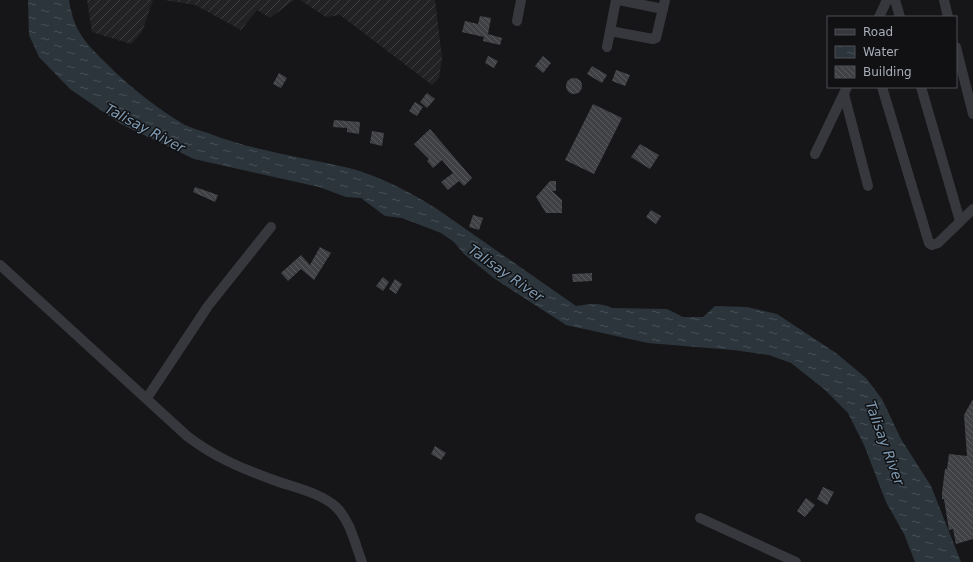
<svg xmlns="http://www.w3.org/2000/svg" width="973" height="562" font-family="'DejaVu Sans',sans-serif">
<style>
.industrial{fill:url(#industrial-furrows)}
.water{fill:url(#water-ripples)}
.building{fill:url(#building-back-hatch)}
.lines{fill:none;stroke-linecap:round;stroke-linejoin:round}
.minor{stroke:#37383d;stroke-width:10}
.labels{text-anchor:middle;dominant-baseline:central;stroke-width:3;stroke-linejoin:round;paint-order:stroke}
.water-label{font-size:14px;font-style:italic;fill:#7f9bb3;stroke:#111113}
</style>
<defs>
<pattern id="industrial-furrows" width="10" height="10" patternUnits="userSpaceOnUse"><rect width="10" height="10" fill="#222225"/><path d="M-1 1l2-2M0 10L10 0M9 11l2-2" fill="none" stroke="#3f3f43"/></pattern>
<pattern id="water-ripples" width="26" height="14" patternUnits="userSpaceOnUse"><rect width="26" height="14" fill="#2c353c"/><path d="M2 4q2-2 4 0t4 0M15 11q2-2 4 0t4 0" fill="none" stroke="#485056"/></pattern>
<pattern id="building-back-hatch" width="6" height="6" patternUnits="userSpaceOnUse"><rect width="6" height="6" fill="#404145"/><path d="M-1 5l2 2M0 0l6 6M5-1l2 2" fill="none" stroke="#595a5e"/></pattern>
</defs>
<rect width="100%" height="100%" fill="#161618"/>
<g class="industrial">
<polygon points="87,0 153,0 142,32 131,44 92,32"/>
<polygon points="164,0 294,0 270,18 257,10 241,30 195,5"/>
<polygon points="300,0 435,0 442,58 439,78 432,85 340,15 326,17"/>
</g>
<path class="water" d="M28 0H69C74 33 86 43 109 66 131 88 158 109 185 125 192 128 201 131 208 133 253 151 302 157 349 168 380 176 410 192 437 209L576 306C588 304 601 302 612 308L667 309 683 317H703L715 306 747 307 777 314 836 353 866 378 882 399 901 439 931 486 961 562H915L904 534 886 502 864 445 848 413 824 389 791 363 769 355 733 350 648 343 566 325 495 279 464 254 454 242 441 233 402 218 385 216 361 198 346 197 319 187 194 159 121 124 70 89 39 57 29 35Z"/>
<g class="building">
<polygon points="480,16 491,18 488,34 502,38 500,45 483,41 484,37 462,32 465,21 478,24"/>
<polygon points="488,56 498,61 494,68 485,63"/>
<polygon points="543,56 551,63 543,73 535,66"/>
<polygon points="592,66 607,75 602,83 587,74"/>
<polygon points="616,70 630,75 625,86 612,81"/>
<polygon points="279,73 287,78 281,88 273,84"/>
<circle cx="574" cy="86" r="8"/>
<polygon points="427,93 435,99 427,108 420,102"/>
<polygon points="415,102 423,107 417,116 409,111"/>
<polygon points="593,104 622,118 594,174 565,160"/>
<polygon points="334,120 360,122 359,134 347,132 347,128 333,127"/>
<polygon points="430,129 472,178 464,186 459,181 448,190 441,182 453,173 442,160 433,168 427,161 429,159 414,144"/>
<polygon points="372,131 384,133 382,146 370,143"/>
<polygon points="640,144 659,155 650,169 631,157"/>
<polygon points="550,181 556,181 556,191 552,191 562,200 562,213 546,213 536,197"/>
<polygon points="195,187 218,195 215,202 193,192"/>
<polygon points="651,210 661,216 656,224 646,217"/>
<polygon points="473,215 483,218 479,230 469,227"/>
<polygon points="320,247 331,253 314,280 301,269 288,281 281,273 301,255 310,265"/>
<polygon points="592,273 592,281 573,282 572,274"/>
<polygon points="383,277 389,282 383,291 376,286"/>
<polygon points="395,279 402,284 396,294 389,289"/>
<polygon points="973,399 973,539 956,544 953,529 949,530 944,499 942,499 942,493 945,469 947,469 949,454 967,456 964,415"/>
<polygon points="435,446 446,453 441,460 431,454"/>
<polygon points="823,487 834,492 827,505 817,499"/>
<polygon points="806,498 815,505 805,517 797,511"/>
</g>
<g class="lines">
<g class="minor">
<polyline points="619,0 663,9"/>
<polyline points="895,0 900,17"/>
<polyline points="944,0 948,17"/>
<polyline points="879,17 887,0"/>
<polyline points="517,21 521,0"/>
<polyline points="610,31 653,39 656,38 665,0"/>
<polyline points="607,47 616,0"/>
<polyline points="956,47 973,114"/>
<polyline points="882,87 929,243 932,245 938,243 973,209"/>
<polyline points="921,87 960,221"/>
<polyline points="844,94 868,186"/>
<polyline points="815,154 847,87"/>
<path d="M0 265 187 436C213 456 240 468 271 479 291 487 320 492 336 507 350 520 355 544 362 562"/>
<polyline points="147,398 208,306 271,227"/>
<polyline points="700,518 796,562"/>
</g>
</g>
<g class="labels">
<g class="water-label">
<text transform="translate(145 128) rotate(28)">Talisay River</text>
<text transform="translate(506 273) rotate(35)">Talisay River</text>
<text transform="translate(885 443) rotate(70)">Talisay River</text>
</g>
</g>
<rect x="827" y="16" width="130" height="72" fill="#111113" stroke="#4d4f55"/>
<rect x="835" y="29" width="20" height="6" fill="#37383d" stroke="#4d4f55"/>
<text x="863" y="36" font-size="12" fill="#a8adb8">Road</text>
<rect x="835" y="46" width="20" height="12" fill="url(#water-ripples)" stroke="#4d4f55"/>
<text x="863" y="56" font-size="12" fill="#a8adb8">Water</text>
<rect x="835" y="66" width="20" height="12" fill="url(#building-back-hatch)" stroke="#4d4f55"/>
<text x="863" y="76" font-size="12" fill="#a8adb8">Building</text>
</svg>
